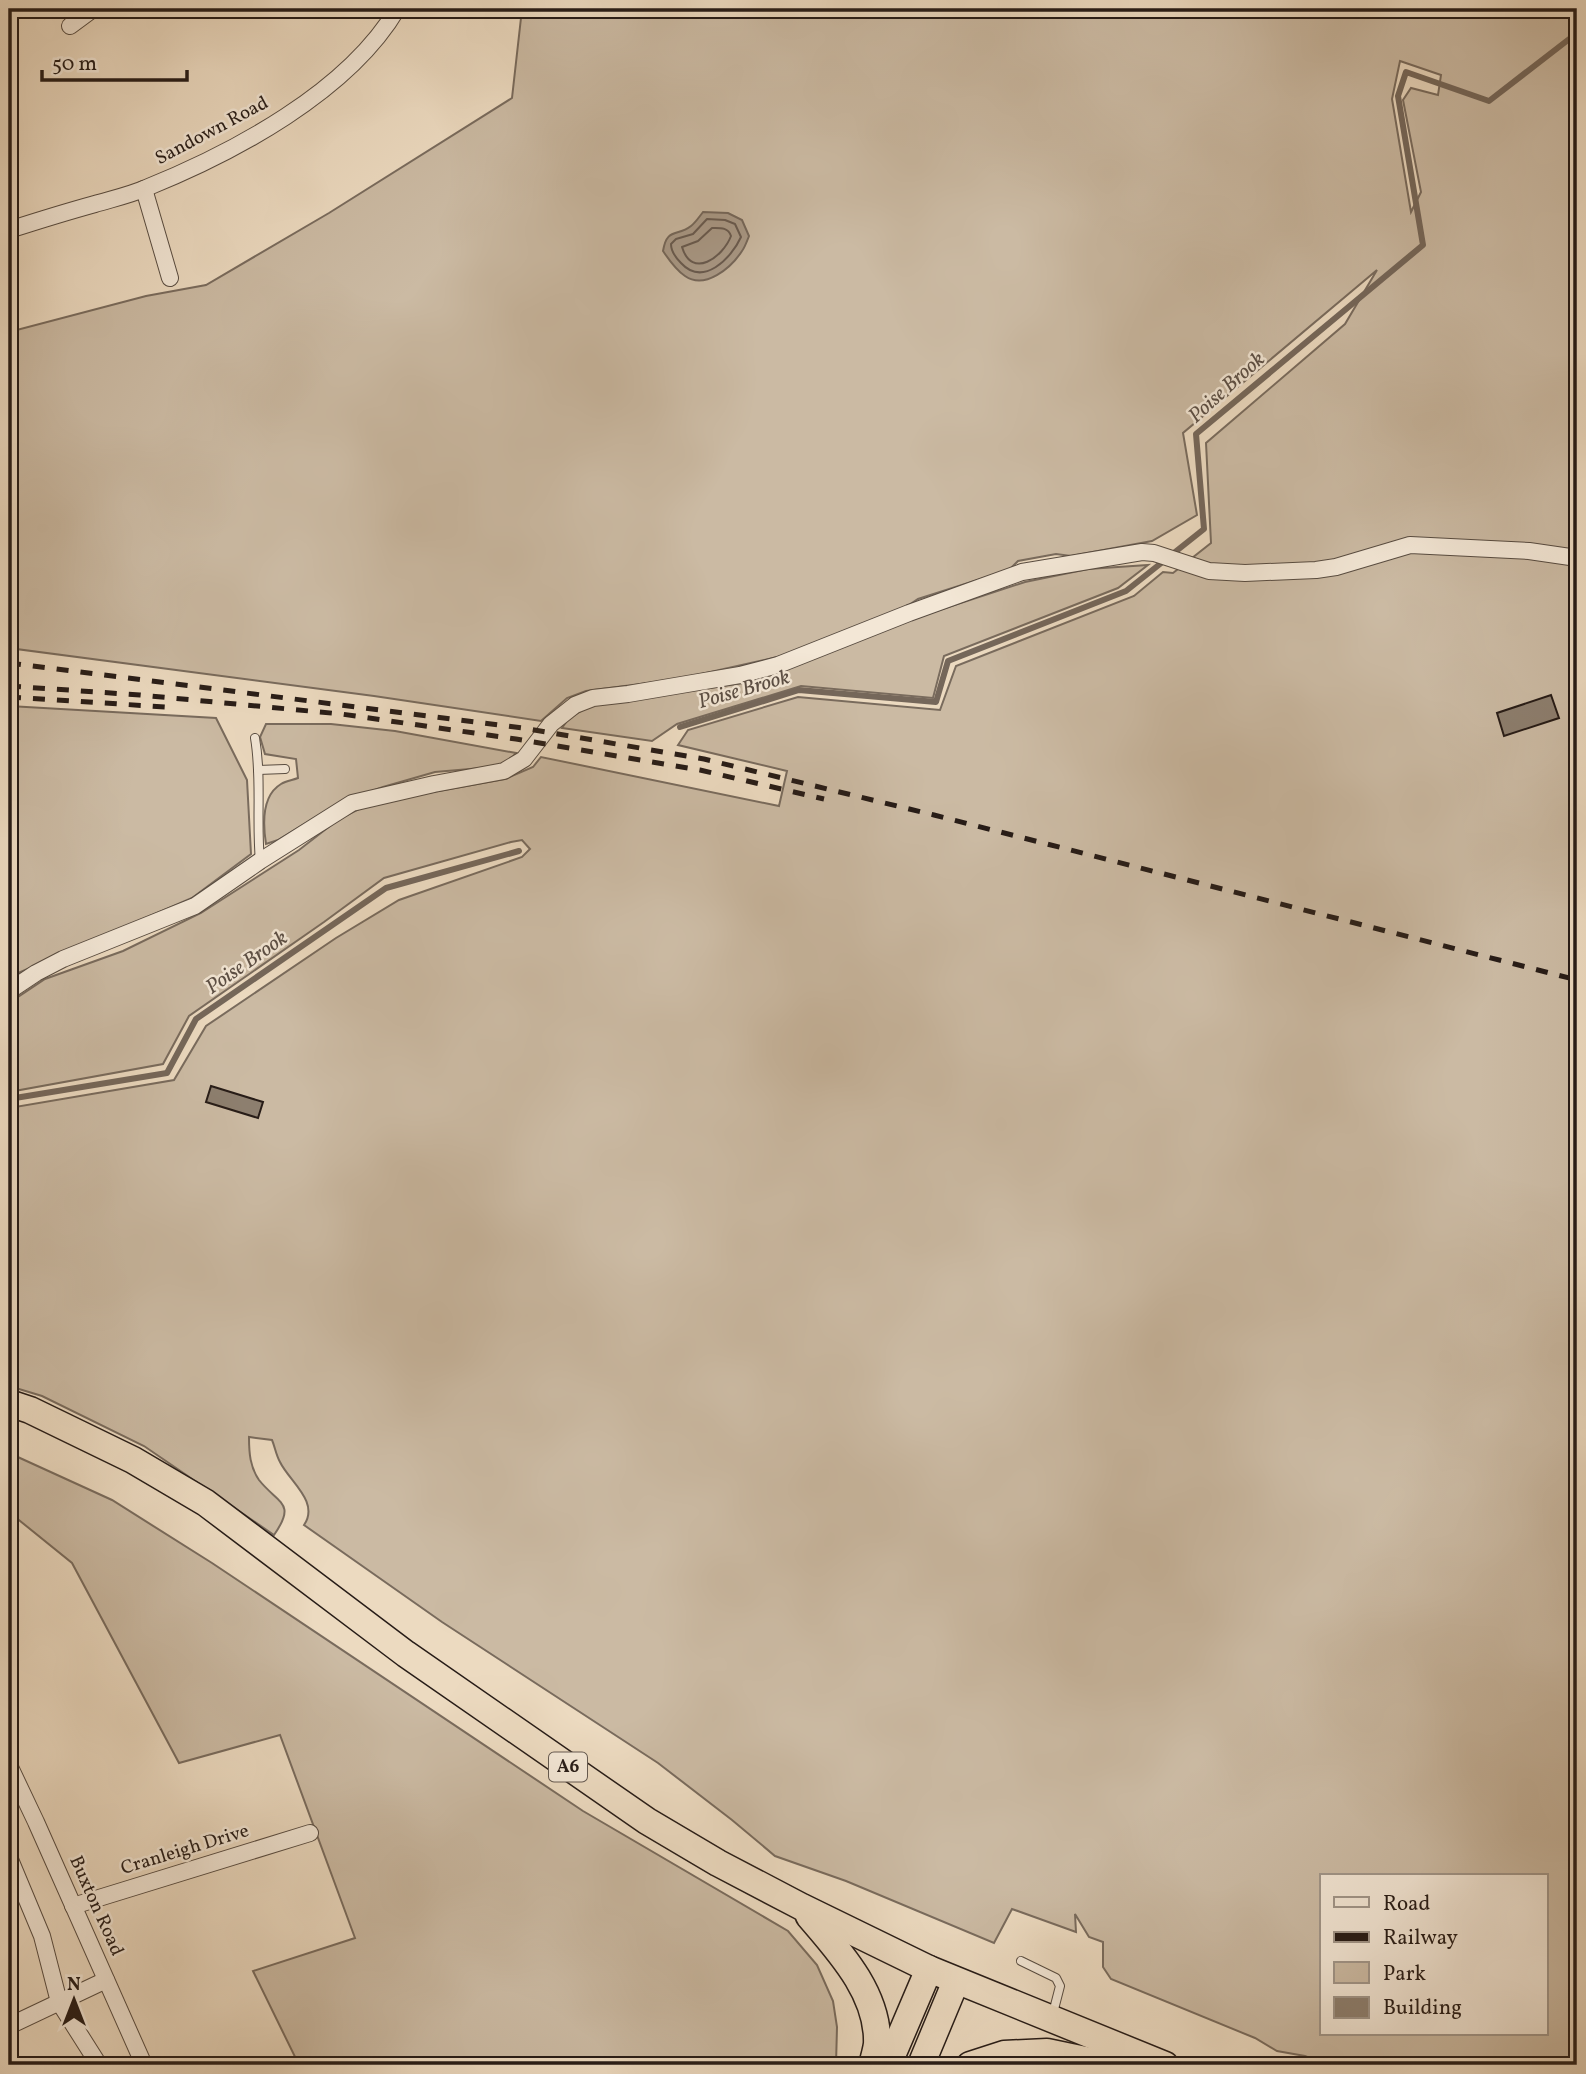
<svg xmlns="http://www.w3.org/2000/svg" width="1586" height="2074" font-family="Vollkorn,serif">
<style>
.green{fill:#cbbaa3;stroke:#796b5d;stroke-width:2;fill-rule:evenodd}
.water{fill:#a99987;stroke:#75675a;stroke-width:2}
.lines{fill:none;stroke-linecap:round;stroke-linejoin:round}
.shore{stroke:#685a4f;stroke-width:2}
.stream{stroke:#75675a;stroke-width:6}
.building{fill:#8d7f6f;stroke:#271c17;stroke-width:2}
.service-casing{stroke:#584c41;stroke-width:10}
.minor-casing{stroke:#584c41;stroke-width:18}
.trunk-casing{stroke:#271c17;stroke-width:29}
.service{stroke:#f3e7d6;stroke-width:8}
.minor{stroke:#f3e7d6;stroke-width:16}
.trunk{stroke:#ecdac0;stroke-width:26}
.rail{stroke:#271c17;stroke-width:5;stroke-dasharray:12 12;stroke-linecap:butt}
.labels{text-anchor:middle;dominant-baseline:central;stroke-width:5;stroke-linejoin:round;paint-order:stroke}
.shield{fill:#f3e7d6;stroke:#645950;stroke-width:2}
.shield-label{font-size:18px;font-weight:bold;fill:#271c17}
.street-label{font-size:19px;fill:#271c17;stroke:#f3e7d6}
.water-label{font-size:21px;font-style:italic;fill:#5b4e44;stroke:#f3e7d6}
</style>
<rect width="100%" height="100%" fill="#ecdac0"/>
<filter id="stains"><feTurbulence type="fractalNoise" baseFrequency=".00286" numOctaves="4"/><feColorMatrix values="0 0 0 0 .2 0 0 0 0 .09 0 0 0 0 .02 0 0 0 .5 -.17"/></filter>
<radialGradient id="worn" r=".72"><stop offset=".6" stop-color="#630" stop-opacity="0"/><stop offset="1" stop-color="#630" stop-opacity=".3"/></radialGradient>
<g class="green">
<path d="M522 9H1577V2065H1327L1305 2056 1277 2051 1255 2038 1111 1979 1103 1967V1942L1089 1937 1075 1914 1076 1932 1012 1909 994 1943 846 1881 775 1856 732 1820 658 1763 442 1622 304 1525C320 1502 289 1481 280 1462 276 1455 275 1447 272 1440L249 1437C249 1453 250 1467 259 1480 278 1504 297 1502 274 1535L144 1446 42 1396 9 1386V1108L174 1080 206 1026 336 938 399 900 522 857 530 849 522 840 511 842 384 878 324 922 189 1016 163 1064 9 1092V1003L45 979 123 951 201 913 299 850 339 819 361 808 405 797 505 779 533 767 541 757 779 806 787 771 678 745 688 730 798 697 940 710 956 666 1134 596 1163 572 1173 573 1211 543 1206 443 1345 324 1377 270 1183 433 1197 515 1152 541 1071 556 1056 554 1018 561 1009 570 918 599 900 611 782 656 679 679 586 691 567 698 541 721 374 696 9 648V332L146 296 206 285 329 213 512 98ZM1400 61 1441 75 1438 95 1411 88 1403 100 1421 192 1411 212 1392 99ZM1322 1876H1546V2034H1322Z"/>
<polygon points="1148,565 1118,588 944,656 933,698 801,686 677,724 652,741 562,728 569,718 592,705 751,682 918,617 1025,582 1088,569"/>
<polygon points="9,706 216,718 247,780 251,854 192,898 9,977"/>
<path d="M266 724H331L395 731 516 753 505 766 435 772 383 787 341 802 278 840 266 844C263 825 261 796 281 784 286 781 293 780 298 778L296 759 265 754 260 737Z"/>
<polygon points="9,1453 112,1500 212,1563 583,1811 788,1931 817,1965 833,2001 837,2027 836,2065 299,2065 253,1971 355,1938 280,1735 179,1763 72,1563 9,1512"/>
</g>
<path class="water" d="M703 212 728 213 742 220 749 236C747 241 745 247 742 251 731 268 705 290 685 276 676 270 669 260 663 251 667 227 677 237 691 226 696 222 699 217 703 212Z"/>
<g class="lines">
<g class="shore">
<path d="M707 219 725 220 735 224 741 237C731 259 703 287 681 263 676 258 671 252 671 244L676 239 693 234Z"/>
<path d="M712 228C720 228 728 227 731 236 723 257 692 280 682 247L698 241Z"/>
</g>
<g class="stream">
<polyline points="680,727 799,690 936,702 948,661 1126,591 1204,529 1196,434 1423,245 1398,96 1406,72 1489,101 1577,33"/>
<polyline points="9,1099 167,1073 196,1019 386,888 519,851"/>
</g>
</g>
<g class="building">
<polygon points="1551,695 1559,718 1504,736 1497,713"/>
<polygon points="211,1086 263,1102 258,1118 206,1102"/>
</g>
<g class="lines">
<g class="service-casing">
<g id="service">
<path d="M255 738C262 779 256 820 260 861"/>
<polyline points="258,770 285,769"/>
<polyline points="1021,1961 1056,1978 1060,1986 1052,2017"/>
</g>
</g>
<g class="minor-casing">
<g id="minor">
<polyline points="70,26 93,9"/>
<polyline points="144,189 170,278"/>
<path d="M9 230C37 221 66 212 95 204 112 199 130 195 146 188 233 153 348 92 397 9"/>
<polyline points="9,991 36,973 63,959 195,906 260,861 352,803 434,784 504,771 524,759 551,724 575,705 593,698 628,694 740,675 778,665 909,613 1022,572 1142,552 1154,553 1209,571 1245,573 1316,570 1336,567 1410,545 1529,551 1577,558"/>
<polyline points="9,1765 36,1822 144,2065"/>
<polyline points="9,1857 42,1936 59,2002 99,2065"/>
<polyline points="73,1906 310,1833"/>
<polyline points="9,2026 106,1980"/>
</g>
</g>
<g class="trunk-casing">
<g id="trunk">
<polyline points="9,1403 30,1410 133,1460 206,1503 406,1654 647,1821 718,1863 802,1907 929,1969 1165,2065"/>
<path d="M809 1916C839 1951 879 1994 877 2044 876 2051 874 2058 872 2065"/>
<polyline points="888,2065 929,1969"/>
<polyline points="921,2065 956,1981"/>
<polyline points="970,2065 1004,2054 1047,2052 1109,2065"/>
</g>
</g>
<use href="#service" class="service"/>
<use href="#minor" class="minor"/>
<use href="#trunk" class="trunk"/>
<g class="rail">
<polyline points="9,663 523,728 704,759 934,815 1577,980"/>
<polyline points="9,686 140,695 341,714 516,739 700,770 824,799"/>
<polyline points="9,697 166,707"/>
</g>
</g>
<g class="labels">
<rect class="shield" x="549" y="1752.5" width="38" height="29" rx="5"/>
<g class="shield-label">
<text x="568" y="1767">A6</text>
</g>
<g class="street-label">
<text transform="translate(212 131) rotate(-28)">Sandown Road</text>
<text transform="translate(185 1850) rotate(-17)">Cranleigh Drive</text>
<text transform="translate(96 1906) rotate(66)">Buxton Road</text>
</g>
<g class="water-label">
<text transform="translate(1227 388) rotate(-42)">Poise Brook</text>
<text transform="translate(744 690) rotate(-16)">Poise Brook</text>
<text transform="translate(247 963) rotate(-35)">Poise Brook</text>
</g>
</g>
<rect width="1586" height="2074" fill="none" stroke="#ecdac0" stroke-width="35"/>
<rect x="10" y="10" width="1565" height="2053" fill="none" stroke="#271c17" stroke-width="3.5"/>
<rect x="18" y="18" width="1551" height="2039" fill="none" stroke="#271c17" stroke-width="2"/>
<rect x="1320" y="1874" width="228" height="161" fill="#f3e7d6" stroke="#a1968a" stroke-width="2"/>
<rect x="1334" y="1897" width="35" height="10" fill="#f3e7d6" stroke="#a1968a" stroke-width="2"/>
<text x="1383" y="1910" font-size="21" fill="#271c17">Road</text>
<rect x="1334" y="1932" width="35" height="10" fill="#271c17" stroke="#a1968a" stroke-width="2"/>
<text x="1383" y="1944" font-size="21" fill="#271c17">Railway</text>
<rect x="1334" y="1962" width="35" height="21" fill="#cbbaa3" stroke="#a1968a" stroke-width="2"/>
<text x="1383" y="1980" font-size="21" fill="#271c17">Park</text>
<rect x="1334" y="1997" width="35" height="21" fill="#8d7f6f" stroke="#a1968a" stroke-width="2"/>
<text x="1383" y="2014" font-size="21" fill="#271c17">Building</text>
<g transform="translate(74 2000)" stroke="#f3e7d6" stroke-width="5" paint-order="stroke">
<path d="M0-5L12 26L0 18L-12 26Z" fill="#271c17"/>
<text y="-10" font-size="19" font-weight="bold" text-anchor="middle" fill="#271c17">N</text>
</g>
<path d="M42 70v10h145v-10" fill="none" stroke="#271c17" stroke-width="3.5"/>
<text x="52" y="70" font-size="21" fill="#271c17" stroke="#f3e7d6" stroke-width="5" paint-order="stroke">50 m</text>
<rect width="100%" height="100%" filter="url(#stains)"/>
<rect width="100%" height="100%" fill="url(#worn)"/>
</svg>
